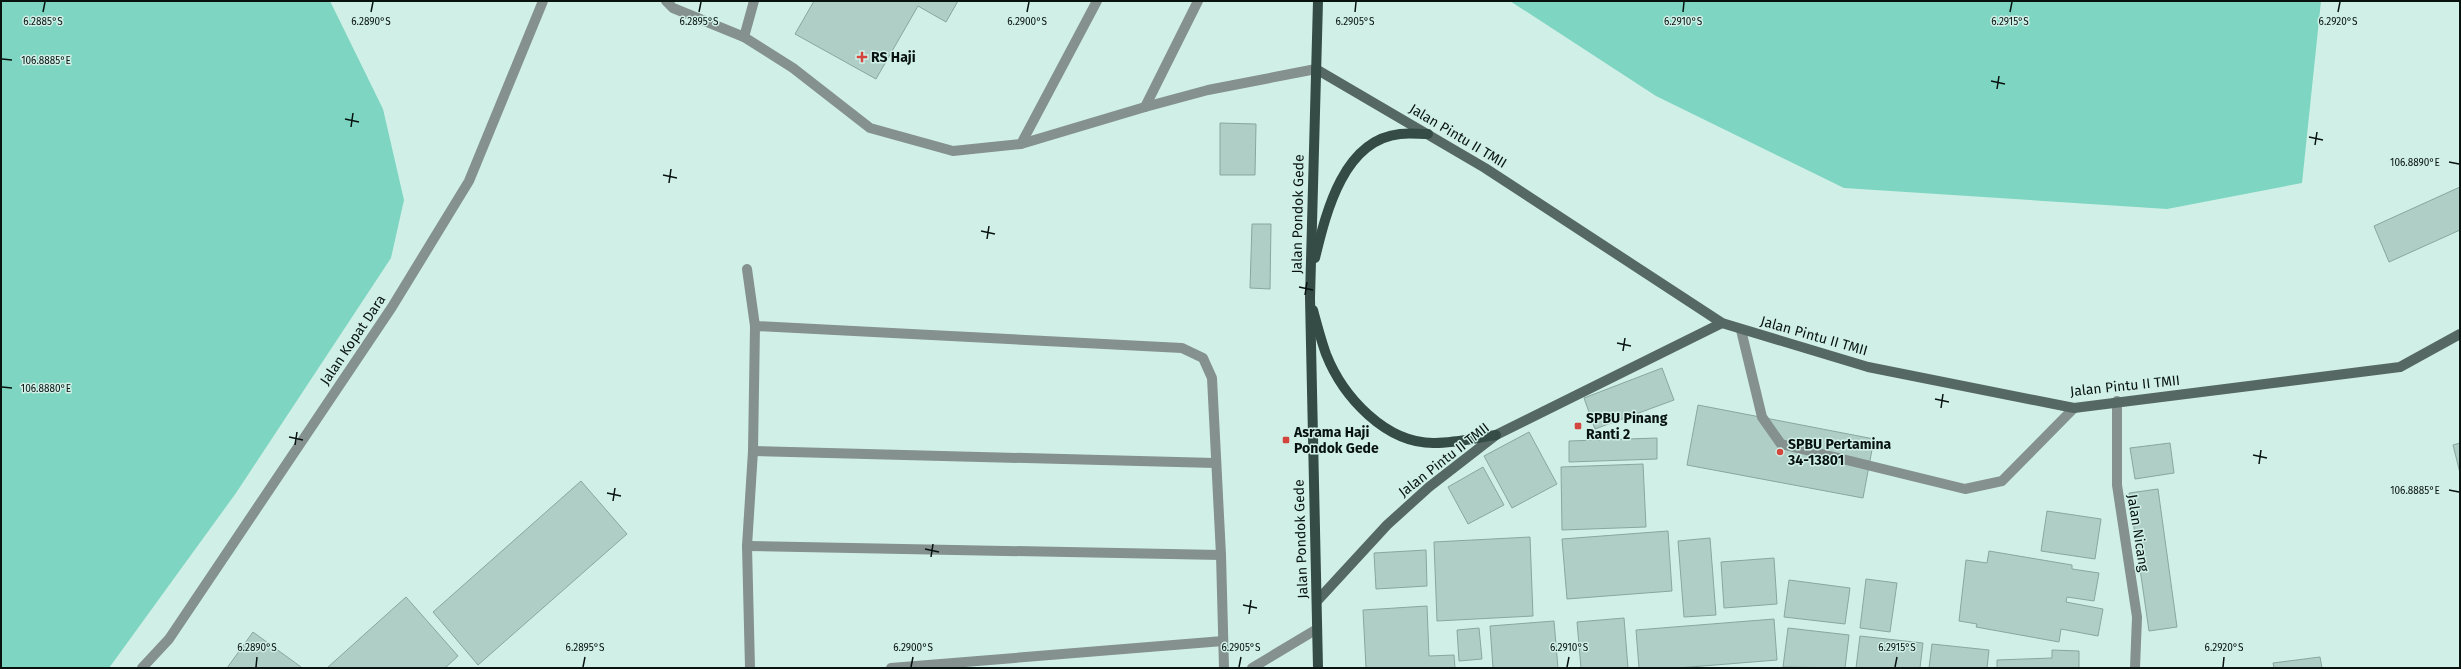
<svg xmlns="http://www.w3.org/2000/svg" width="2461" height="669" font-family="'Fira Sans',sans-serif">
<style>
.green{fill:#7ed5c1}
.building{fill:#afcec5;stroke:#88a79f}
.lines{fill:none;stroke-linecap:round;stroke-linejoin:round}
.lane{stroke:#84918e;stroke-width:10}
.street{stroke:#84918e;stroke-width:10}
.secondary{stroke:#566863;stroke-width:10}
.primary{stroke:#354c46;stroke-width:10}
.ticks{fill:none;stroke:#081310;stroke-width:1.5}
.poi-dot{fill:#d3453d;stroke:#d0f0e7;stroke-width:1.5}
.labels{text-anchor:middle;dominant-baseline:central;stroke-width:3;stroke-linejoin:round;paint-order:stroke}
.poi-label{font-size:14px;font-weight:bold;fill:#081310;stroke:#d0f0e7;text-anchor:start}
.street-label{font-size:14px;fill:#081310;stroke:#d0f0e7}
.ticks-label{font-size:10px;text-anchor:middle;fill:#081310;stroke:#d0f0e7;stroke-width:3;stroke-linejoin:round;paint-order:stroke}
</style>
<rect width="100%" height="100%" fill="#d0f0e7"/>
<g class="green">
<polygon points="1,1 330,1 383,109 404,200 391,258 236,493 109,668 1,668"/>
<polygon points="1510,1 2321,1 2302,183 2167,209 1844,188 1656,96"/>
</g>
<g class="building">
<polygon points="814,1 958,1 946,22 918,6 876,79 795,34"/>
<polygon points="1220,123 1256,124 1255,175 1220,175"/>
<polygon points="2460,187 2460,230 2389,262 2374,226"/>
<polygon points="1252,224 1271,224 1270,289 1250,288"/>
<polygon points="1662,368 1674,400 1595,429 1584,398"/>
<polygon points="1698,405 1874,439 1863,498 1687,465"/>
<polygon points="1529,432 1557,484 1512,508 1484,456"/>
<polygon points="1657,438 1657,459 1569,462 1569,441"/>
<polygon points="2170,443 2174,473 2135,479 2130,448"/>
<polygon points="2460,443 2460,473 2453,445"/>
<polygon points="1643,464 1646,527 1562,530 1561,467"/>
<polygon points="1483,467 1504,505 1468,524 1448,487"/>
<polygon points="581,481 627,534 478,665 433,612"/>
<polygon points="2158,489 2177,627 2149,631 2129,493"/>
<polygon points="2047,511 2101,519 2095,559 2041,551"/>
<polygon points="1668,531 1672,591 1567,599 1562,539"/>
<polygon points="1530,537 1533,616 1437,621 1434,542"/>
<polygon points="1710,538 1716,615 1684,617 1678,541"/>
<polygon points="1426,550 1427,586 1376,589 1374,553"/>
<polygon points="1989,551 2072,565 2072,569 2099,573 2094,601 2067,597 2066,602 2103,609 2098,636 2061,629 2059,642 1976,627 1977,624 1959,621 1966,560 1987,563"/>
<polygon points="1774,558 1777,604 1724,608 1721,562"/>
<polygon points="1866,579 1897,583 1890,632 1860,628"/>
<polygon points="1789,580 1850,588 1845,624 1784,617"/>
<polygon points="406,597 458,656 445,668 327,668"/>
<polygon points="1427,606 1429,656 1454,655 1455,668 1366,668 1363,610"/>
<polygon points="1624,618 1628,668 1581,668 1577,622"/>
<polygon points="1774,619 1777,660 1678,668 1639,668 1636,630"/>
<polygon points="1554,621 1558,668 1493,668 1490,626"/>
<polygon points="1479,628 1482,659 1459,661 1457,630"/>
<polygon points="1788,628 1849,635 1845,668 1783,667"/>
<polygon points="253,632 301,667 300,668 227,668"/>
<polygon points="1860,636 1923,643 1920,668 1856,668"/>
<polygon points="1932,644 1989,650 1987,668 1929,668"/>
<polygon points="2052,650 2079,651 2079,668 1997,668 1997,660 2052,658"/>
<polygon points="2320,657 2322,668 2274,668 2273,663"/>
</g>
<g class="lines">
<g class="lane">
<polyline points="666,1 673,8 744,37"/>
<polyline points="754,1 744,37 793,68 870,128 953,151 1021,144 1145,107 1208,90 1316,69"/>
<polyline points="1145,107 1198,1"/>
<polyline points="1021,144 1097,1"/>
<polyline points="747,269 755,326 753,451 747,546 750,668"/>
<polyline points="755,326 1182,348 1203,358 1212,378 1221,555 1224,668"/>
<polyline points="1741,330 1762,417 1781,444 1965,489 2002,481 2074,408"/>
<polyline points="753,451 1215,463"/>
<polyline points="747,546 1221,555"/>
<polyline points="142,668 169,639 392,307 469,181 543,1"/>
<polyline points="891,668 1223,641"/>
<polyline points="1252,668 1317,629"/>
</g>
<polyline class="street" points="2117,401 2117,485 2137,617 2135,668"/>
<g class="secondary">
<polyline points="1316,69 1485,168 1722,323 1868,367 2074,408 2400,367 2460,334"/>
<polyline points="1317,601 1387,525 1429,487 1496,435 1722,323"/>
</g>
<g class="primary">
<polyline points="1318,1 1310,298 1318,668"/>
<path d="M1315 258C1326 213 1343 140 1400 134 1409 133 1419 134 1428 134"/>
<path d="M1313 310C1317 325 1321 340 1326 354 1343 397 1386 444 1435 443 1455 443 1476 438 1496 435"/>
</g>
</g>
<path class="ticks" d="M43 12 45 2M371 12 373 2M699 12 701 2M1027 12 1029 2M1355 12 1356 2M1683 12 1684 2M2010 12 2012 2M2338 12 2340 2M2 59 12 60M1991 81 2005 84M1997 89 1999 76M345 119 359 122M351 127 353 113M2309 137 2323 140M2315 145 2317 132M2449 162 2459 164M663 175 677 178M669 183 671 169M981 231 995 234M987 239 989 226M1299 287 1313 290M1305 295 1307 282M1617 343 1631 346M1623 351 1625 338M2 387 12 388M1935 399 1949 402M1941 408 1943 394M289 437 303 440M295 445 297 432M2253 455 2267 458M2259 464 2261 450M2449 490 2459 492M607 493 621 496M613 501 615 488M925 549 939 552M931 557 933 544M1243 605 1257 608M1249 614 1251 600M256 667 257 657M583 667 585 657M911 667 913 657M1239 667 1241 657M1567 667 1569 657M1895 667 1897 657M2223 667 2224 657"/>
<g class="poi-dot">
<path d="M860 51h4v4h4v4h-4v4h-4v-4h-4v-4h4z"/>
<rect x="1574" y="422" width="8" height="8" rx="2"/>
<rect x="1282" y="436" width="8" height="8" rx="2"/>
<circle cx="1780" cy="452" r="4"/>
</g>
<g class="labels">
<g class="poi-label">
<text x="871" y="57">RS Haji</text>
<text x="1586" y="418">SPBU Pinang<tspan x="1586" dy="16">Ranti 2</tspan></text>
<text x="1294" y="432">Asrama Haji<tspan x="1294" dy="16">Pondok Gede</tspan></text>
<text x="1788" y="444">SPBU Pertamina<tspan x="1788" dy="16">34-13801</tspan></text>
</g>
<g class="street-label">
<text transform="translate(1458 136) rotate(31)">Jalan Pintu II TMII</text>
<text transform="translate(1298 214) rotate(-89)">Jalan Pondok Gede</text>
<text transform="translate(1814 336) rotate(16)">Jalan Pintu II TMII</text>
<text transform="translate(353 340) rotate(-56)">Jalan Kopat Dara</text>
<text transform="translate(2125 386) rotate(-6)">Jalan Pintu II TMII</text>
<text transform="translate(1444 460) rotate(-38)">Jalan Pintu II TMII</text>
<text transform="translate(2138 533) rotate(81)">Jalan Nicang</text>
<text transform="translate(1301 539) rotate(-92)">Jalan Pondok Gede</text>
</g>
</g>
<g class="ticks-label">
<text x="2338" y="25">6.2920°S</text>
<text x="43" y="25">6.2885°S</text>
<text x="371" y="25">6.2890°S</text>
<text x="699" y="25">6.2895°S</text>
<text x="1027" y="25">6.2900°S</text>
<text x="1355" y="25">6.2905°S</text>
<text x="1683" y="25">6.2910°S</text>
<text x="2010" y="25">6.2915°S</text>
<text x="46" y="64">106.8885°E</text>
<text x="2415" y="166">106.8890°E</text>
<text x="46" y="392">106.8880°E</text>
<text x="2415" y="494">106.8885°E</text>
<text x="257" y="651">6.2890°S</text>
<text x="585" y="651">6.2895°S</text>
<text x="913" y="651">6.2900°S</text>
<text x="1241" y="651">6.2905°S</text>
<text x="1569" y="651">6.2910°S</text>
<text x="1897" y="651">6.2915°S</text>
<text x="2224" y="651">6.2920°S</text>
</g>
<rect width="2461" height="669" fill="none" stroke="#081310" stroke-width="4"/>
</svg>
